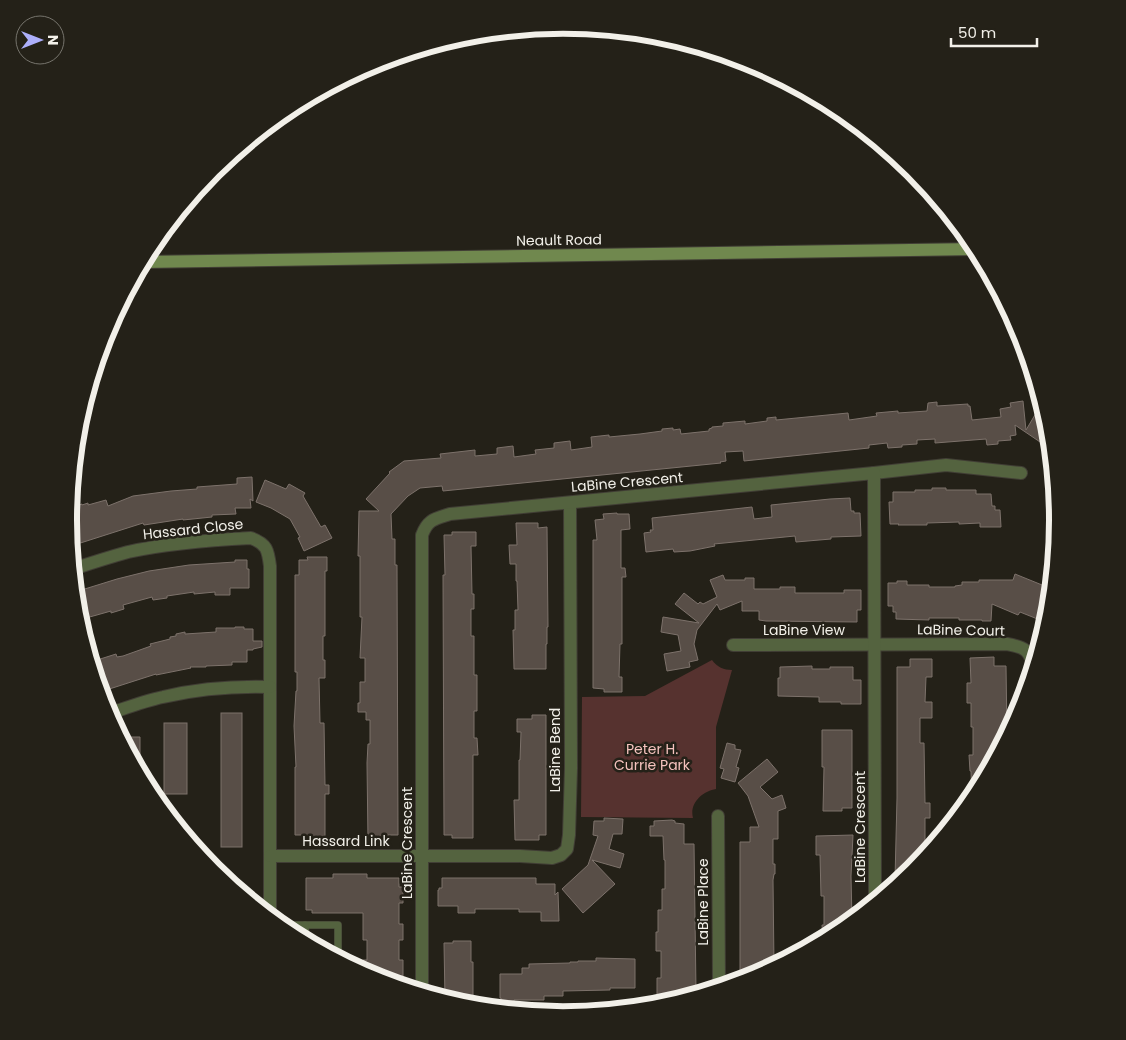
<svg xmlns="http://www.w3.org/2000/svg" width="1126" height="1040" font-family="Poppins,sans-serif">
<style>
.green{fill:#56322f}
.building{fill:#584e47;stroke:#7d726b}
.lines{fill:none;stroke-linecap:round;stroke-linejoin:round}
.lane-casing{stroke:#413e35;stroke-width:8}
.street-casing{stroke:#413e35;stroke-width:14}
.secondary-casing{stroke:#413e35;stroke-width:14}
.lane{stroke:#54633f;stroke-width:7}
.street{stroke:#54633f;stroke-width:12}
.secondary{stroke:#70884e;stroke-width:12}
.labels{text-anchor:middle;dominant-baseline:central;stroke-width:5;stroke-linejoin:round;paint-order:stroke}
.street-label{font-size:14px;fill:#f2f0e9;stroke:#242118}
.park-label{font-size:14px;fill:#f5c3be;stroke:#242118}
.rim{fill:none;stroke:#f2f0e9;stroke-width:6}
</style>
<rect width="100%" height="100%" fill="#242118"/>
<path class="green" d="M712 660C717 667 724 670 732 670L716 727V789C703 791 689 803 693 818L581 817 582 697 645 696Z"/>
<g class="building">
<polygon points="1023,401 1026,430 1042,403 1049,424 1050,434 1043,444 1015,425 1016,435 1010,436 1011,440 998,441 998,444 987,445 986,439 935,443 935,439 917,440 917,444 902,445 902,447 888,448 887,443 869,445 869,448 744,461 743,451 725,452 726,461 720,462 721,463 443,491 442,486 420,488 408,496 391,514 392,539 395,539 395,565 397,565 398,835 388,835 388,841 368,841 367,763 368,744 370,744 370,720 366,720 366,712 358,712 358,703 360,703 360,682 365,682 365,658 360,658 362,617 360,617 360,556 358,556 359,511 379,511 366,499 390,473 389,472 404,461 441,458 440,454 475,450 475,456 497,454 497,448 513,446 514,457 536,454 535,450 554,448 554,443 570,441 571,450 592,447 591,437 609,435 609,437 640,434 662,431 662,429 673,428 673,430 680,429 681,434 709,431 709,429 712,428 712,427 723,426 723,423 745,421 745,424 767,421 767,418 776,417 776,420 848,413 849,420 877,416 876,413 898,411 898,413 927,411 928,403 937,402 937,406 968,404 968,406 970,406 972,420 1001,417 1000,409 1011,407 1010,403"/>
<polygon points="252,477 253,501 250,499 251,508 235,508 236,514 212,515 212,517 183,520 183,519 144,525 143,523 71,546 68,520 69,508 82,504 82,505 88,503 88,505 106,500 108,506 133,496 171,491 197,489 197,487 237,484 237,478"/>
<polygon points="265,480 286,489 289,484 305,493 303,496 321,527 325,525 332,538 304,551 298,538 300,537 290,519 271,508 256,502"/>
<polygon points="932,488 946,488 946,490 976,490 976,494 991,494 992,506 995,506 995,510 1000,510 1001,527 980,527 980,523 959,524 959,522 927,523 927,525 898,525 899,524 890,524 889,502 893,502 893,492 915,492 915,490 932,490"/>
<polygon points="850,498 851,511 854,511 854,513 860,513 861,536 831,537 831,539 796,542 795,536 714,544 715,546 690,551 674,552 673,549 646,552 644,533 651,532 650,530 653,530 652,518 752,507 754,519 772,517 771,505 830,499"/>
<polygon points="617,513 617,514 629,514 630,529 621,530 621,568 625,568 626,577 622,577 622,644 620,644 619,677 622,677 622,692 604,692 604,689 593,688 593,540 597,540 595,520 604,519 603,514"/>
<polygon points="516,523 538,523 538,528 547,527 548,627 547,627 547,644 546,644 546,669 514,669 513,630 515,630 515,610 518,610 517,581 516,581 516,564 510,564 509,545 517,545"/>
<polygon points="452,532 476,532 476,546 471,546 472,594 474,594 474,609 471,609 471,636 474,636 474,675 477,675 477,711 474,711 474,738 477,738 478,755 473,755 473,838 452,838 452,835 444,835 443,575 445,575 444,535 452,535"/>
<polygon points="307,557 327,557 327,571 325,571 325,636 323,636 323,660 325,660 325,678 319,678 320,723 324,723 325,785 329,785 329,794 325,794 325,842 305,842 305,835 295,835 295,767 296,767 294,726 296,691 297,691 297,672 295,672 295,575 299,575 299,560 308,560"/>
<polygon points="235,560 247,560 247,569 249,569 249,588 230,588 230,595 215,595 215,592 194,594 194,592 167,596 167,598 153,600 152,597 123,605 124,609 111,613 111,611 79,620 75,592 117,579 149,571 189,565 235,562"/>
<polygon points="1015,574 1047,587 1046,589 1051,591 1040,620 1020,612 1018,615 992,604 991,621 982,621 982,620 959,620 959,618 929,618 929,620 896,619 896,612 893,612 893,606 888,606 888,583 897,583 897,581 907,581 907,585 929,585 929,587 955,587 955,586 962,585 962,582 979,582 979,580 1013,580"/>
<polygon points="723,575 725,580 745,580 745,578 754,578 754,589 780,589 780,587 795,587 795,593 844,593 844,590 861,590 861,610 857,610 857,622 766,621 759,620 759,611 742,611 742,601 720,610 717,604 697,630 694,644 698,660 689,662 690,667 667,671 664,654 681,651 678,635 661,632 663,617 699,623 675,604 684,593 698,604 700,602 703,604 717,597 710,580"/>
<polygon points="235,627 244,627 244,629 253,629 253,641 262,641 262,647 253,649 253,650 247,650 247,662 232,662 232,665 206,666 206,667 190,667 191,668 156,675 156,674 100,692 92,664 95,664 94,661 116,654 117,657 123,656 151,646 150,644 170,639 170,637 176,636 176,634 185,632 185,634 216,632 216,628 235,628"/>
<polygon points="994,657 994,666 1006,666 1007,734 972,799 971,771 970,771 969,755 973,755 973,727 971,727 971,703 967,703 967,683 971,683 970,658"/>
<polygon points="910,659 932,659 932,677 926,677 925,702 932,702 932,718 920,718 920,743 924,743 925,803 930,803 930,818 925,818 925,855 913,870 902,879 895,879 897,798 897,667 910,667"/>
<polygon points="812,666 812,669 830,669 830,667 853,667 853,680 861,680 861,704 841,704 841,702 819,702 819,697 778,696 778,678 780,678 780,667"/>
<rect x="221" y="713" width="21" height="134"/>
<polygon points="532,715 546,715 546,835 539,835 539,840 515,840 514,800 519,800 519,760 520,760 521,732 517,732 517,719 532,719"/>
<rect x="164" y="723" width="23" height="71"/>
<polygon points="822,730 852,730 852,808 842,808 842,811 823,811 824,767 822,767"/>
<polygon points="121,737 140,737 140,773 128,752"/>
<polygon points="727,743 735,745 735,749 741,750 736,767 739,768 735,782 721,778 724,769 720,768"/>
<polygon points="767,759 778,772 760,787 772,799 782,795 786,808 778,811 778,839 773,839 773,864 775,864 775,874 774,874 773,880 774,966 752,977 740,981 740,842 750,842 750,827 759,827 748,796 738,783"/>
<polygon points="604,818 623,819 622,834 613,834 609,849 624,854 620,868 592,860 615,884 583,913 562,889 588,865 598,836 593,835 594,821 604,821"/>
<polygon points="672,820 675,821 675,823 684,824 684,844 694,844 696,991 681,991 681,997 657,997 657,978 661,978 661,951 656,951 656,932 658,932 658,910 662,910 662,889 665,889 665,860 664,860 663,836 650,836 650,826 654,826 654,821"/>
<polygon points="853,835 851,876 852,920 838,932 823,939 822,925 824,925 824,896 821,896 820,855 816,855 816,836"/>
<polygon points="333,874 367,874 367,878 399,878 399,887 403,887 403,903 399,903 399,924 403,924 403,940 399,940 399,960 403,960 403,976 399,976 399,985 373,977 363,972 363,960 367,960 367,940 363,940 363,913 312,913 312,910 306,910 306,878 333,878"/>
<polygon points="442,878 536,878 536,884 555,884 555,895 558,892 559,921 541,921 541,912 519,912 519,909 475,909 475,913 458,913 458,906 438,906 438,890 439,890 439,888 442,888"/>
<polygon points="453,941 471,941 471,962 473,962 473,1006 466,1005 445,999 444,943 453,943"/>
<polygon points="596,958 635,959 635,988 610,988 610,990 563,991 563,996 544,996 544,1000 514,1000 514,1006 501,1006 501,998 500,998 500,974 522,974 522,968 529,968 529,964 570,963 570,962 578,962 578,961 596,961"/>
</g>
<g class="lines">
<g class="lane-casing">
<g id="lane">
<polyline points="279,925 338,925 338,958"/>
<polyline points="305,925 306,941"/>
</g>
</g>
<g class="street-casing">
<g id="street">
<polyline points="874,473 946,465 1021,473"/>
<path d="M73 569C91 563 110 557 128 552 168 543 211 540 251 538 267 544 268 550 270 566V917"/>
<path d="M733 645 1007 644C1024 647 1031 650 1033 669"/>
<path d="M108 714C126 708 144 701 163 697 197 689 236 686 270 687"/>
<polyline points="718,816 719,988"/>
<polyline points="270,856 520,856 552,858 561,855 567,849 569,835 571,768 570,503"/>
<path d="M422 992V535C428 519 435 519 450 514L874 473 875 901"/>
</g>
</g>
<g class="secondary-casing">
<polyline id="secondary" points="142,262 977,249"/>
</g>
<use href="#lane" class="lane"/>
<use href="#street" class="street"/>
<use href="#secondary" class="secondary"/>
</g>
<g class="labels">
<g class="street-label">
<text transform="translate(559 240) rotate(-1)">Neault Road</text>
<text transform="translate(627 482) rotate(-5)">LaBine Crescent</text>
<text transform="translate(193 529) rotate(-6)">Hassard Close</text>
<text x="804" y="630">LaBine View</text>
<text transform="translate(961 630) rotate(1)">LaBine Court</text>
<text transform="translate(555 750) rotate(-90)">LaBine Bend</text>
<text transform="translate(860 827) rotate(-90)">LaBine Crescent</text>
<text x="346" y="841">Hassard Link</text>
<text transform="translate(407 843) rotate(-90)">LaBine Crescent</text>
<text transform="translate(703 902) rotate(-90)">LaBine Place</text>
</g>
<g class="park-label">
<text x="652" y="749">Peter H.<tspan x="652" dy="16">Currie Park</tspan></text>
</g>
</g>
<path d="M0 0H1126V1040H0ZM77 520a486 486 0 1 1 972 0a486 486 0 1 1-972 0Z" fill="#242118" fill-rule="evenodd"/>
<path class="rim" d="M77 520a486 486 0 1 1 972 0a486 486 0 1 1-972 0Z"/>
<g transform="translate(40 40) rotate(90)"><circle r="24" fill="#242118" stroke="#76746c"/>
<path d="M0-4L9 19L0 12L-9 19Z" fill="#adaffb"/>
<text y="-8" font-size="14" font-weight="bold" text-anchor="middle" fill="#f2f0e9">N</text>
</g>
<path d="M951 38v8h86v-8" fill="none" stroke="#f2f0e9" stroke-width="2.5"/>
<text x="958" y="38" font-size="15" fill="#f2f0e9" stroke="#242118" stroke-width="4" paint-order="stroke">50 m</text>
</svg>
